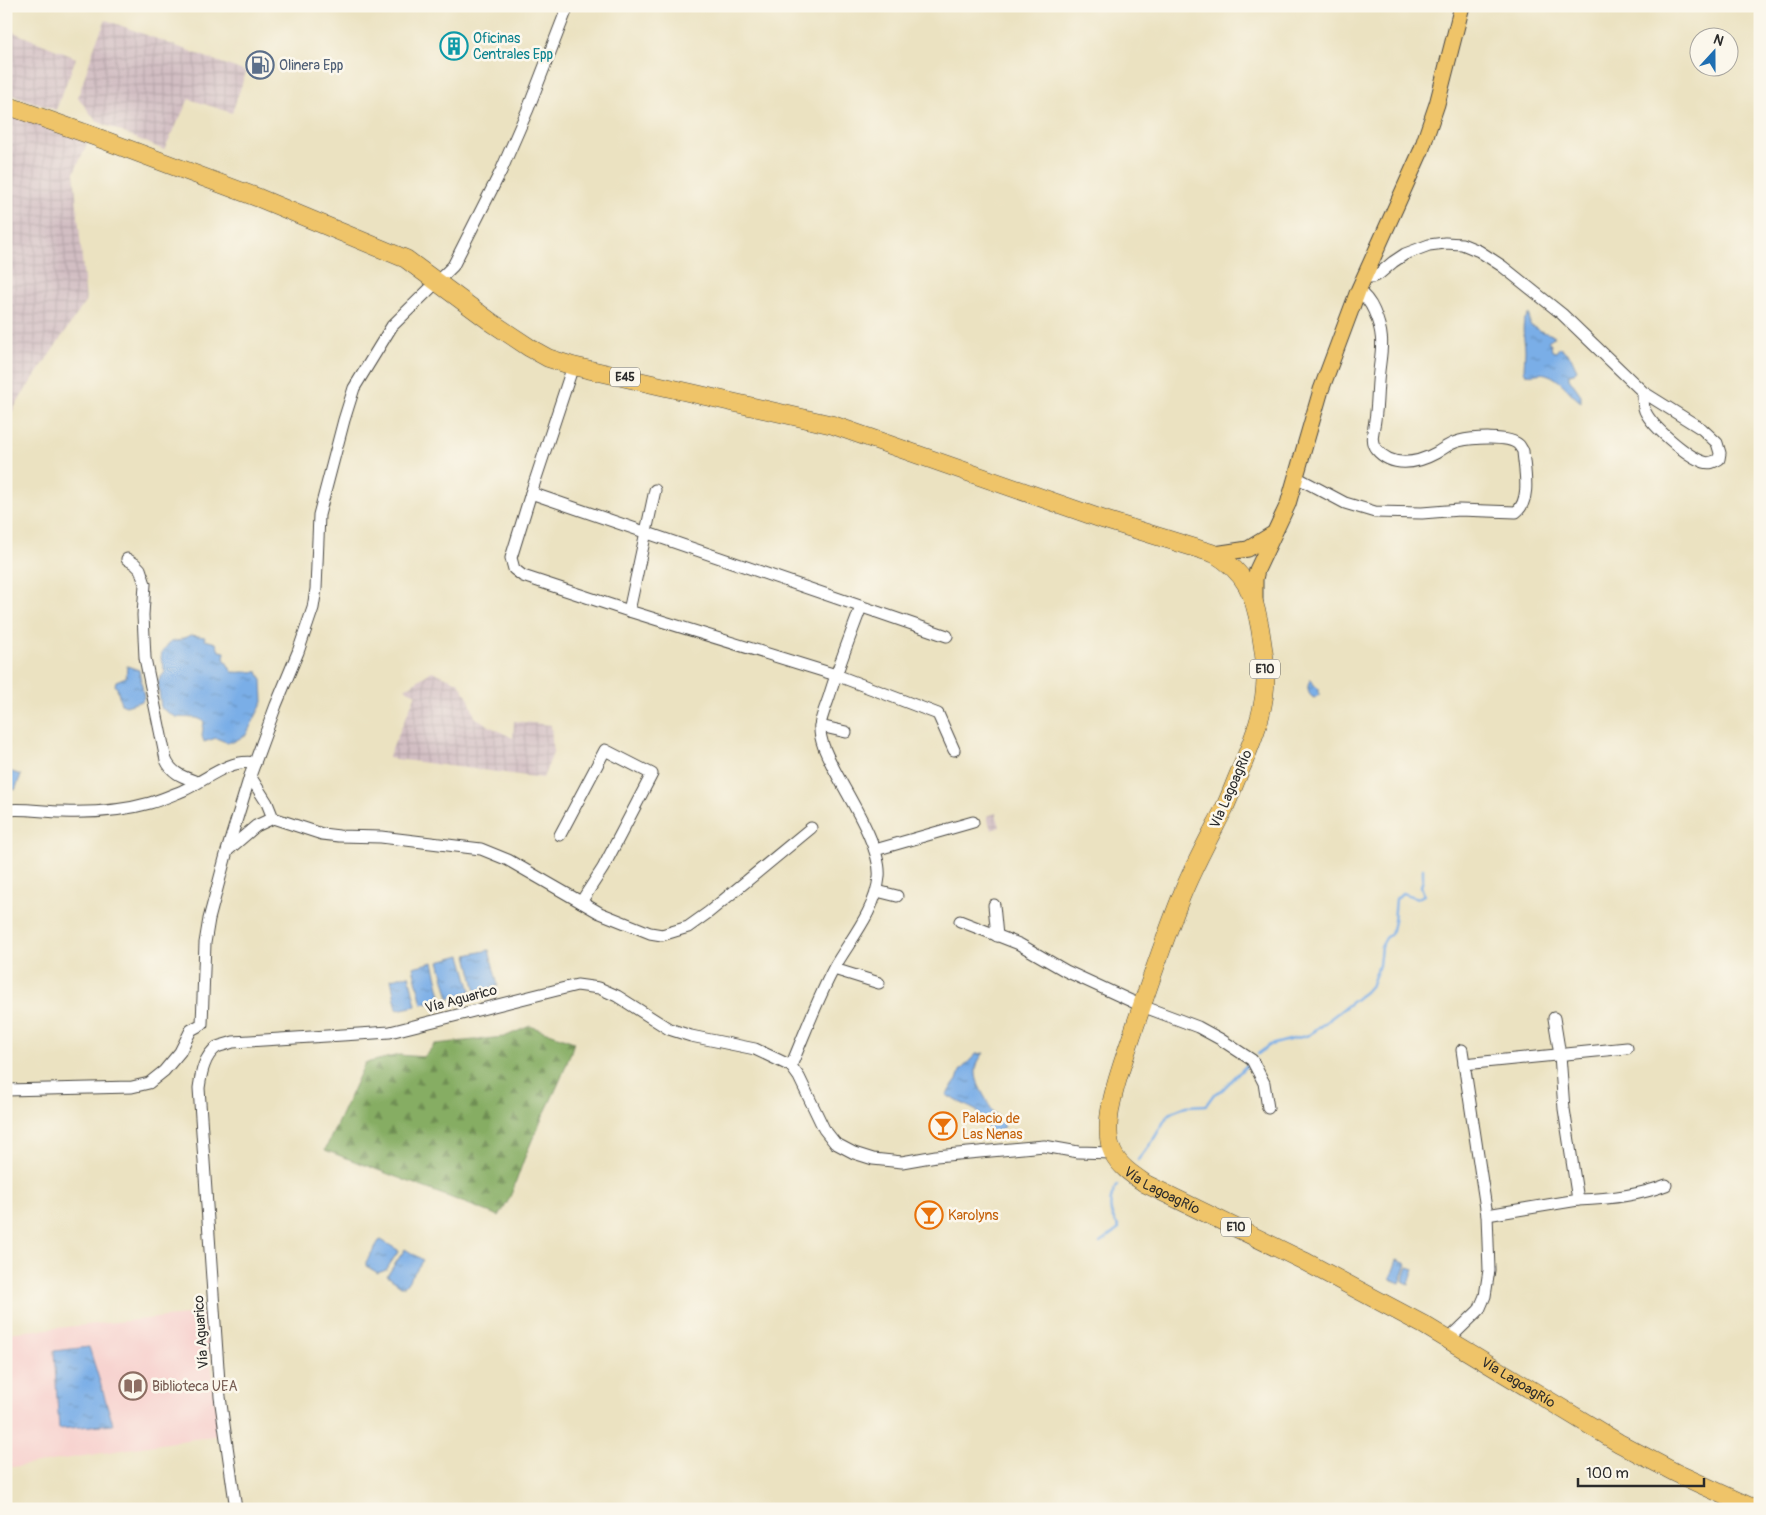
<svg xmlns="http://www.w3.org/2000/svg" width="1766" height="1515" font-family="Pangolin,sans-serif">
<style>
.built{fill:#f7d0cd}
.industrial{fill:url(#industrial-grid)}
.forest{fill:url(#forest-firs);stroke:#586c47}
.water{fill:url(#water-ripples);stroke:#526c89}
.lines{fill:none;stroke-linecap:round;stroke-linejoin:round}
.stream{stroke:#7aaee7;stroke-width:2.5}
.minor-casing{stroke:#484642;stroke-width:13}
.major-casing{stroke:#484642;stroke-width:17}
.highway-casing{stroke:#484642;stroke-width:19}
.minor{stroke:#fff;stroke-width:11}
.major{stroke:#efc469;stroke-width:15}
.highway{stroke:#efc469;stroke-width:18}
.labels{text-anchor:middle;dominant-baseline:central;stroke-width:5;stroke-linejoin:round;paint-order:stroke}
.shield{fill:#fbf7ec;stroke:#696865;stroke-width:1}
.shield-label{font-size:12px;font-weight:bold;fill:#2b2b2b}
.culture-label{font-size:14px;fill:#0d838f;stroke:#fbf7ec;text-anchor:start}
.service-label{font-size:14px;fill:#4e5e75;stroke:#fbf7ec;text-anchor:start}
.street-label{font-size:14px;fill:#2b2b2b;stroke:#fbf7ec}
.food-label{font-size:14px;fill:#c56008;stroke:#fbf7ec;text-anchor:start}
.education-label{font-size:14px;fill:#785e54;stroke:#fbf7ec;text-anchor:start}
</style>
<defs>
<pattern id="industrial-grid" width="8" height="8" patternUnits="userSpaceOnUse" patternTransform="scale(1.25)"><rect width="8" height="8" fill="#d2bec3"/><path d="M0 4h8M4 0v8" fill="none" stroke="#b4a3a8"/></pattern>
<pattern id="forest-firs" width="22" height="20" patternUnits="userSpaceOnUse" patternTransform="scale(1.25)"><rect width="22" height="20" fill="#86ad63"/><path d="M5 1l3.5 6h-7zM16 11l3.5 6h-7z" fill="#6e8d52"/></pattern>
<pattern id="water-ripples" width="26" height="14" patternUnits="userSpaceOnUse" patternTransform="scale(1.25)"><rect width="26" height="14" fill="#7aaee7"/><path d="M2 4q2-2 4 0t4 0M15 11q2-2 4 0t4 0" fill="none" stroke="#648ebb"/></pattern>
</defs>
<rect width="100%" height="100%" fill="#fbf7ec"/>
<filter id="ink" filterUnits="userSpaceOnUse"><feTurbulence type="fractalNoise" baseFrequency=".02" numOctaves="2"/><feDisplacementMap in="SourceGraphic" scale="10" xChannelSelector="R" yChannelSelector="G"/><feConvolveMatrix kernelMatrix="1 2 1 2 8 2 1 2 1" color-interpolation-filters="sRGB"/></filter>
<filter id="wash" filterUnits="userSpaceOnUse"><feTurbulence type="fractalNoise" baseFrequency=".0096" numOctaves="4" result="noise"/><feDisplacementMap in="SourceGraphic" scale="20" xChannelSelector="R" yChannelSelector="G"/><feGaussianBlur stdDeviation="1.12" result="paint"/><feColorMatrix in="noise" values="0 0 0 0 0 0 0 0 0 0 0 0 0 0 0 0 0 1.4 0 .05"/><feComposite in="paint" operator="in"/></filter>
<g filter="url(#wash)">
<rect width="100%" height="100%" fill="#ebe2c1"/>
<polygon class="built" points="206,1313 219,1435 6,1468 6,1333"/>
<g class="industrial">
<polygon points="106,20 246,72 232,113 189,99 164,150 96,121 78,97 96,42"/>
<polygon points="6,29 76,58 56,110 6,93"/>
<polygon points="6,111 88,141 74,173 86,301 18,401 6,423"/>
<polygon points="432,671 458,682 468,697 475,717 491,727 513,738 514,721 551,725 553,753 543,778 388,758 416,694 405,689"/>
<polygon points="996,813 1000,827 991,830 987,816"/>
</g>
<path class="forest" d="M530 1026 574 1042C563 1081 542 1115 527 1152 518 1173 513 1197 499 1216L325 1150 365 1063 399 1055 424 1057 435 1044 504 1037Z"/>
<g class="water">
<path d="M1529 314 1530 325 1540 331 1553 335 1554 337 1548 341 1551 345 1552 351 1556 352 1560 347 1571 357 1577 370 1574 373 1569 374V378L1581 395V402C1569 394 1561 378 1546 374 1539 372 1533 376 1526 374L1524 371C1524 364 1525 357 1525 350 1525 339 1519 322 1529 314Z"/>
<path d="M191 635 205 637V640L216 643 219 651 225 652 224 658 232 672C241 673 248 671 258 672L262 680 263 702 246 735 233 742H226L216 738 204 742 202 736 204 721 197 718 176 717 161 708 158 681 165 672C159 655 159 655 171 641H177Z"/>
<polygon points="127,666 139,670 144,697 142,701 126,706 121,704 117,688 115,685 116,681 126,677"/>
<path d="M1311 679 1314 685 1319 689V695L1314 698C1307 695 1306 685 1311 679Z"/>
<polygon points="6,770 21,775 15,790 6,787"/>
<polygon points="489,950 498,986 476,991 467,955"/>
<polygon points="461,955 471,991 449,998 439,961"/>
<polygon points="433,962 442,1000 422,1004 413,967"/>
<polygon points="409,975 416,1006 397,1010 391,979"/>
<path d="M984 1053C969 1070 978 1085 987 1101 989 1105 990 1109 993 1112 997 1116 1000 1117 1004 1123L1003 1128 993 1134 988 1129 977 1111 946 1095 957 1080 960 1071 976 1054Z"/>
<polygon points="381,1240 398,1250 398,1252 386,1270 378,1273 366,1266 366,1262 379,1241"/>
<polygon points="405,1249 423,1260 405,1286 401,1286 387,1276"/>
<polygon points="1397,1260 1407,1264 1400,1283 1390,1279"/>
<polygon points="1408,1267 1414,1269 1409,1284 1403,1281"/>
<polygon points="89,1347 113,1424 59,1429 54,1351"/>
</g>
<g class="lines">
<g class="stream">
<polyline points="1258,1054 1270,1045 1309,1035 1365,992 1372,984 1379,965 1381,947 1386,938 1391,934 1394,921 1396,899 1402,893 1418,898 1424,895 1421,886 1423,880 1423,869"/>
<polyline points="1138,1160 1152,1142 1166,1118 1172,1112 1187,1106 1206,1105 1214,1094 1222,1090 1247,1065"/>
<path d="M1100 1243 1119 1229 1118 1226C1108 1214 1108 1199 1117 1186"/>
</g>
</g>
</g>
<g filter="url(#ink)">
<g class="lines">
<g class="minor-casing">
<g id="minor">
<path d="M1364 277H1372L1379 274 1393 262 1405 254 1429 245 1445 243 1462 244 1479 251 1502 266 1562 314 1643 392 1702 429 1717 443 1720 453 1719 459C1714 462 1710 464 1704 462 1688 457 1648 424 1644 408 1643 403 1643 397 1643 392"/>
<polyline points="573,366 531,493 947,636"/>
<path d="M1296 477 1345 503 1375 512 1422 513 1459 510 1516 512C1532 500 1524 468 1523 451 1522 450 1520 446 1519 445 1510 435 1471 438 1459 441 1450 443 1443 449 1436 453 1416 464 1392 468 1376 449 1369 441 1374 430 1375 420 1377 408 1377 395 1378 382 1380 352 1387 341 1374 311 1370 302 1366 296 1358 291"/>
<polyline points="655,490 629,611 836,675 938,714 954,750"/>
<polyline points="531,493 511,558 514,569 523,576 629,611"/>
<path d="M127 559 135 564 140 569 145 584 143 615 145 658 166 760C172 774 184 777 197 782"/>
<polyline points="820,726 846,732"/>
<polyline points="250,776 267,803 273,818 322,834 339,836 381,837 481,849 508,860 600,913 650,933 662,935 688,927 709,912 811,828"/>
<path d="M6 810C25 808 44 812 63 812 93 813 122 811 150 803 161 800 172 795 182 791 205 781 229 758 255 763"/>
<polyline points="560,835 605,750 652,774 603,868 581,902"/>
<polyline points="228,850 256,826 273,818"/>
<polyline points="875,850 973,822"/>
<polyline points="877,891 897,896"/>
<polyline points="994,905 997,936"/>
<polyline points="960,921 1019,944 1066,971 1142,1006 1198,1027 1220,1039 1252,1060 1264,1083 1268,1108"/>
<polyline points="834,969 879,983"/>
<polyline points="1464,1064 1627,1048"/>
<path d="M791 1066C805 1033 817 1000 834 968 850 940 876 910 879 877 882 848 848 796 834 769 828 757 819 741 820 726 821 717 826 706 829 697 838 667 850 637 861 607"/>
<polyline points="6,1090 132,1087 149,1083 164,1071 180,1052 191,1030 202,1024 205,943 209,919 227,851 250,776 276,705 298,652 313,608 316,589 319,515 344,420 354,388 392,326 453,266 501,171 528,109 568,6"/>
<path d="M1578 1200C1608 1199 1638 1196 1666 1185"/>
<polyline points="1487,1215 1578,1200 1564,1109 1560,1055 1554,1018"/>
<polyline points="1447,1341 1479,1310 1485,1296 1489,1270 1487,1215 1462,1050"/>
<path d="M236 1509 220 1397 199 1088C201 1074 204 1056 217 1047 222 1045 228 1044 233 1042L390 1032 577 985 599 988 617 996 669 1029 691 1036 755 1049 791 1066 799 1077 824 1129 835 1143 854 1153 873 1159 902 1162 936 1156 1044 1146 1078 1152 1113 1153"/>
</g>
</g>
<g class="major-casing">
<g id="major">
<polyline points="1215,554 1248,549 1271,535"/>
<polyline points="1255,602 1255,579 1257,570 1288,504 1321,390 1358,291 1421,151 1437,104 1462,6"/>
</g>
</g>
<g class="highway-casing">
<g id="highway">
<path id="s1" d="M6 105 96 137 259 198 406 259 491 322 530 348 548 358 573 366 833 425 1105 520 1215 554C1246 573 1254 594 1260 628 1263 648 1267 668 1265 688 1263 715 1253 739 1243 764 1236 779 1231 794 1224 809 1209 838 1193 867 1181 897 1161 948 1144 999 1127 1050 1118 1077 1100 1126 1113 1153 1120 1167 1133 1175 1146 1184L1304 1261 1424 1325 1619 1443 1676 1473 1755 1509"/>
</g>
</g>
<use href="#minor" class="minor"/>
<use href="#major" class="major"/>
<use href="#highway" class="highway"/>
</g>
</g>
<defs>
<g id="building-ring" transform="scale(1.4375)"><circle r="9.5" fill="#fbf7ec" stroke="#0f9aa8" stroke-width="1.5"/><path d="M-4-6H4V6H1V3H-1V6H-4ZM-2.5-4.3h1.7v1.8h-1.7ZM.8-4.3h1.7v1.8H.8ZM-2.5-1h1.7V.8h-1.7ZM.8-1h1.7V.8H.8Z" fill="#0f9aa8"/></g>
<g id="fuel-ring" transform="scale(1.4375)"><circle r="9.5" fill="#fbf7ec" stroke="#5c6f8a" stroke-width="1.5"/><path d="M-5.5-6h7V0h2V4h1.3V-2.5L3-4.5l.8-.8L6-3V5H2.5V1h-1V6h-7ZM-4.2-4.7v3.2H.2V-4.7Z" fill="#5c6f8a"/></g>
<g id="bar-ring" transform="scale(1.4375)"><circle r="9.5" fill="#fbf7ec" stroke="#e8710a" stroke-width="1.5"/><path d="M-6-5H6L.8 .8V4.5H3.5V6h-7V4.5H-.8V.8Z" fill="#e8710a"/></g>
<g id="library-ring" transform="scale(1.4375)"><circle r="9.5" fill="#fbf7ec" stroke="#8d6e63" stroke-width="1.5"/><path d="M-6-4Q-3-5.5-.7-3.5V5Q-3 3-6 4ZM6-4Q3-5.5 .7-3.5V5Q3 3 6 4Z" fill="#8d6e63"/></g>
</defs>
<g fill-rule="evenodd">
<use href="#building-ring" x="454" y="46"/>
<use href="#fuel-ring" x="260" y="65"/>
<use href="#bar-ring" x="943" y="1126"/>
<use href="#bar-ring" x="929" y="1215"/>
<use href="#library-ring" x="133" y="1386"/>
</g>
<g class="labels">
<g class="shield">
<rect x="610" y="367.5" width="30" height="19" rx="4"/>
<rect x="1250" y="659.5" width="30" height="19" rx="4"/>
<rect x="1221" y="1217.5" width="30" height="19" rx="4"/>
</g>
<g class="shield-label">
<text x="625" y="377">E45</text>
<text x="1265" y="669">E10</text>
<text x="1236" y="1227">E10</text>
</g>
<g class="culture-label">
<text x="473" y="38">Oficinas<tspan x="473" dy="16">Centrales Epp</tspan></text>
</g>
<g class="service-label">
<text x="279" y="65">Olinera Epp</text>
</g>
<g class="street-label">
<text transform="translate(1231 789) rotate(-66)">Vía LagoagRío</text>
<text transform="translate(461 999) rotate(-15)">Vía Aguarico</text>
<text stroke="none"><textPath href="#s1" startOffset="2006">Vía LagoagRío</textPath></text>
<text transform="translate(201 1332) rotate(-94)">Vía Aguarico</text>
<text stroke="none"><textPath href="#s1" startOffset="2411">Vía LagoagRío</textPath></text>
</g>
<g class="food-label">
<text x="962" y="1118">Palacio de<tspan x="962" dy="16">Las Nenas</tspan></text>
<text x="948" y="1215">Karolyns</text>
</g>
<g class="education-label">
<text x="152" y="1386">Biblioteca UEA</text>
</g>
</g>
<rect width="1766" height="1515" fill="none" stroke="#fbf7ec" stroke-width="25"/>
<g transform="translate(1714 52) rotate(21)"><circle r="24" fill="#fbf7ec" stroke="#a8a59f"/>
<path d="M0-4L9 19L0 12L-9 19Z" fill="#1f6fb2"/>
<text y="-8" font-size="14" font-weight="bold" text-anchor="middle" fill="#2b2b2b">N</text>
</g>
<path d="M1578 1478v8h126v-8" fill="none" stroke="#2b2b2b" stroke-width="2.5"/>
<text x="1586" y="1478" font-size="15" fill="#2b2b2b" stroke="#fbf7ec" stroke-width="4" paint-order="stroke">100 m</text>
</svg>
